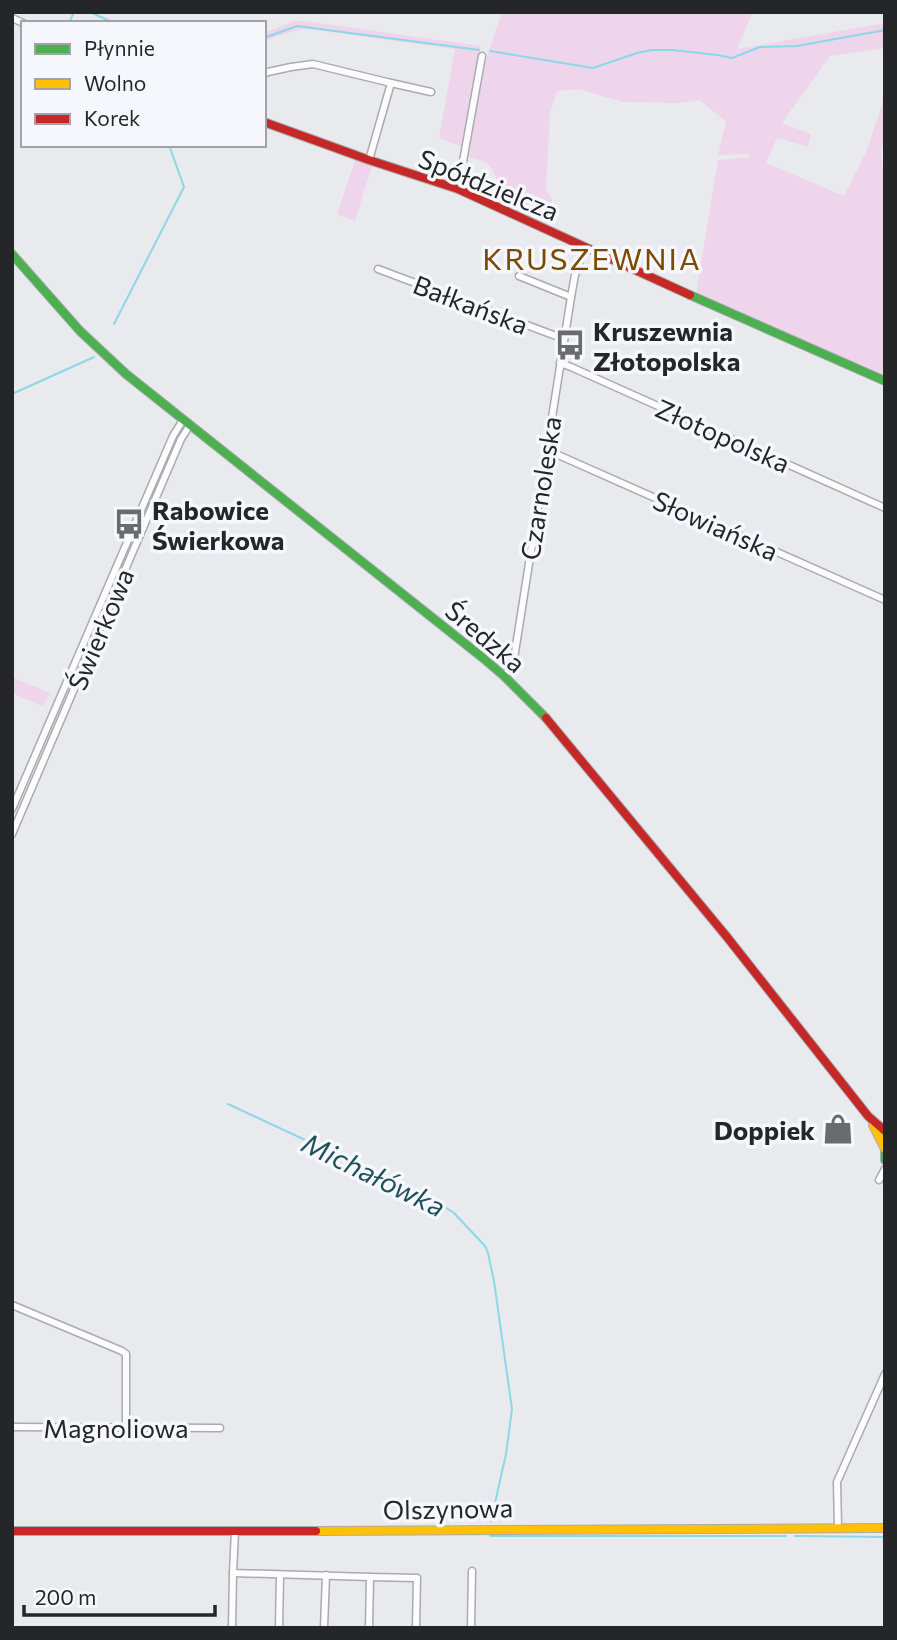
<svg xmlns="http://www.w3.org/2000/svg" width="897" height="1640" font-family="Commissioner,sans-serif">
<style>
.green{fill:#efd5eb}
.lines{fill:none;stroke-linecap:round;stroke-linejoin:round}
.stream{stroke:#8ad8e8;stroke-width:2}
.street-casing{stroke:#aaabae;stroke-width:9}
.fast-casing{stroke:#aaabae;stroke-width:10}
.slow-casing{stroke:#aaabae;stroke-width:10}
.jam-casing{stroke:#aaabae;stroke-width:10}
.street{stroke:#fcfcfc;stroke-width:6}
.fast{stroke:#4caf50;stroke-width:8}
.slow{stroke:#ffc107;stroke-width:8}
.jam{stroke:#c62828;stroke-width:8}
.labels{text-anchor:middle;dominant-baseline:central;stroke-width:7;stroke-linejoin:round;paint-order:stroke}
.street-label{font-size:26px;fill:#252628;stroke:#f5f7fc}
.poi-label{font-size:26px;font-weight:bold;fill:#252628;stroke:#f5f7fc;text-anchor:start}
.water-label{font-size:28px;font-style:italic;fill:#20515a;stroke:#f5f7fc}
.quarter-label{font-size:30px;letter-spacing:2px;fill:#7b4a00;stroke:#f5f7fc}
</style>
<rect width="100%" height="100%" fill="#e9eaee"/>
<g class="green">
<path d="M502 12H753L737 49 885 23V48L830 56 782 123 811 134 808 147 777 138 766 163 844 196 867 150 885 95V137L881 150 885 190V377L696 294 718 160 750 157 748 154 718 155 726 121 699 100 678 103 623 102 579 89 557 91 550 113 546 190 552 199 551 210 544 211 542 216 519 205 518 207 508 198 503 197 499 188 503 186 500 179 497 180C491 163 487 161 470 158L466 148 439 138 455 49 307 29 293 31 264 41V33L294 21H304L481 46 474 76 476 92 472 120 488 53Z"/>
<polygon points="355,160 372,166 355,221 337,214"/>
<polygon points="12,677 50,693 43,706 12,693"/>
</g>
<g class="lines">
<g class="stream">
<polyline points="90,12 114,23"/>
<polyline points="69,23 74,12"/>
<polyline points="264,38 297,26 479,50"/>
<polyline points="490,51 593,68 637,53 652,50 673,50 717,55 732,58 760,47 797,46 885,30"/>
<polyline points="114,324 184,187 169,145"/>
<polyline points="12,394 94,357"/>
<polyline points="228,1104 406,1187 426,1195 454,1213 485,1246 488,1253 494,1281 512,1409 506,1454 491,1521"/>
<polyline points="490,1534 491,1536 786,1536"/>
<polyline points="795,1536 885,1537"/>
</g>
<g class="street-casing">
<g id="street">
<polyline points="12,18 23,23"/>
<polyline points="264,74 268,72 291,67 313,64 391,83 369,160"/>
<polyline points="391,83 431,92"/>
<polyline points="458,189 482,56"/>
<polyline points="378,269 564,339"/>
<polyline points="519,276 571,297"/>
<polyline points="560,363 571,367 885,508"/>
<polyline points="546,451 556,454 885,600"/>
<polyline points="504,676 513,665 571,297 575,275 584,248"/>
<polyline points="12,809 173,436 183,420"/>
<polyline points="12,834 181,439 190,425"/>
<polyline points="879,1180 885,1169"/>
<polyline points="12,1305 122,1351 126,1354 126,1427"/>
<polyline points="12,1427 220,1428"/>
<polyline points="838,1528 837,1482 885,1374"/>
<polyline points="235,1531 233,1573 370,1577 369,1628"/>
<polyline points="370,1577 417,1578 416,1628"/>
<polyline points="232,1628 233,1573"/>
<polyline points="279,1628 280,1575"/>
<polyline points="324,1628 326,1575"/>
<polyline points="471,1628 472,1571"/>
</g>
</g>
<g class="fast-casing">
<g id="fast">
<polyline points="12,254 80,331 126,374 483,658 504,676 546,718"/>
<polyline points="690,295 885,381"/>
<polyline points="885,1153 885,1160"/>
</g>
</g>
<g class="slow-casing">
<g id="slow">
<polyline points="873,1125 885,1149"/>
<polyline points="316,1531 885,1528"/>
</g>
</g>
<g class="jam-casing">
<g id="jam">
<polyline points="264,122 369,160 458,189 690,295"/>
<polyline points="546,718 727,937 868,1116 885,1131"/>
<polyline points="12,1531 316,1531"/>
</g>
</g>
<use href="#street" class="street"/>
<use href="#fast" class="fast"/>
<use href="#slow" class="slow"/>
<use href="#jam" class="jam"/>
</g>
<defs>
<g id="bus-bare" transform="scale(2.415)"><path d="M-5-6H5V4H4V6H2V4H-2V6H-4V4H-5ZM-3.5-4V0h7V-4ZM-3.5 1.2v1.5H-2V1.2ZM2 1.2v1.5H3.5V1.2Z" fill="#6a6b6d" stroke="#f5f7fc" stroke-width="2.5" paint-order="stroke"/></g>
<g id="shop-bare" transform="scale(2.415)"><path d="M-5-2.5h2.3a2.7 3.5 0 0 1 5.4 0H5L5.5 6h-11ZM-1.5-2.5h3a1.5 2.3 0 0 0-3 0Z" fill="#6a6b6d" stroke="#f5f7fc" stroke-width="2.5" paint-order="stroke"/></g>
</defs>
<g fill-rule="evenodd">
<use href="#bus-bare" x="570" y="345"/>
<use href="#bus-bare" x="129" y="524"/>
<use href="#shop-bare" x="838" y="1129"/>
</g>
<g class="labels">
<g class="street-label">
<text transform="translate(489 184) rotate(22)">Spółdzielcza</text>
<text transform="translate(471 304) rotate(21)">Bałkańska</text>
<text transform="translate(723 435) rotate(24)">Złotopolska</text>
<text transform="translate(540 488) rotate(-81)">Czarnoleska</text>
<text transform="translate(716 525) rotate(24)">Słowiańska</text>
<text transform="translate(100 629) rotate(-67)">Świerkowa</text>
<text transform="translate(486 636) rotate(40)">Średzka</text>
<text x="116" y="1427">Magnoliowa</text>
<text transform="translate(448 1508) rotate(-1)">Olszynowa</text>
</g>
<g class="poi-label">
<text x="593" y="330">Kruszewnia<tspan x="593" dy="30">Złotopolska</tspan></text>
<text x="152" y="509">Rabowice<tspan x="152" dy="30">Świerkowa</tspan></text>
<text x="815" y="1129" text-anchor="end">Doppiek</text>
</g>
<g class="water-label">
<text transform="translate(374 1174) rotate(26)">Michałówka</text>
</g>
<g class="quarter-label">
<text x="592" y="257">KRUSZEWNIA</text>
</g>
</g>
<rect width="897" height="1640" fill="none" stroke="#252628" stroke-width="28"/>
<rect x="21" y="21" width="245" height="126" fill="#f5f7fc" stroke="#a2a3a7" stroke-width="2"/>
<rect x="35" y="44" width="35" height="10" fill="#4caf50" stroke="#a2a3a7" stroke-width="2"/>
<text x="84" y="56" font-size="21" fill="#252628">Płynnie</text>
<rect x="35" y="79" width="35" height="10" fill="#ffc107" stroke="#a2a3a7" stroke-width="2"/>
<text x="84" y="91" font-size="21" fill="#252628">Wolno</text>
<rect x="35" y="114" width="35" height="10" fill="#c62828" stroke="#a2a3a7" stroke-width="2"/>
<text x="84" y="126" font-size="21" fill="#252628">Korek</text>
<path d="M24 1605v10h191v-10" fill="none" stroke="#252628" stroke-width="3.5"/>
<text x="35" y="1605" font-size="21" fill="#252628" stroke="#f5f7fc" stroke-width="5" paint-order="stroke">200 m</text>
</svg>
